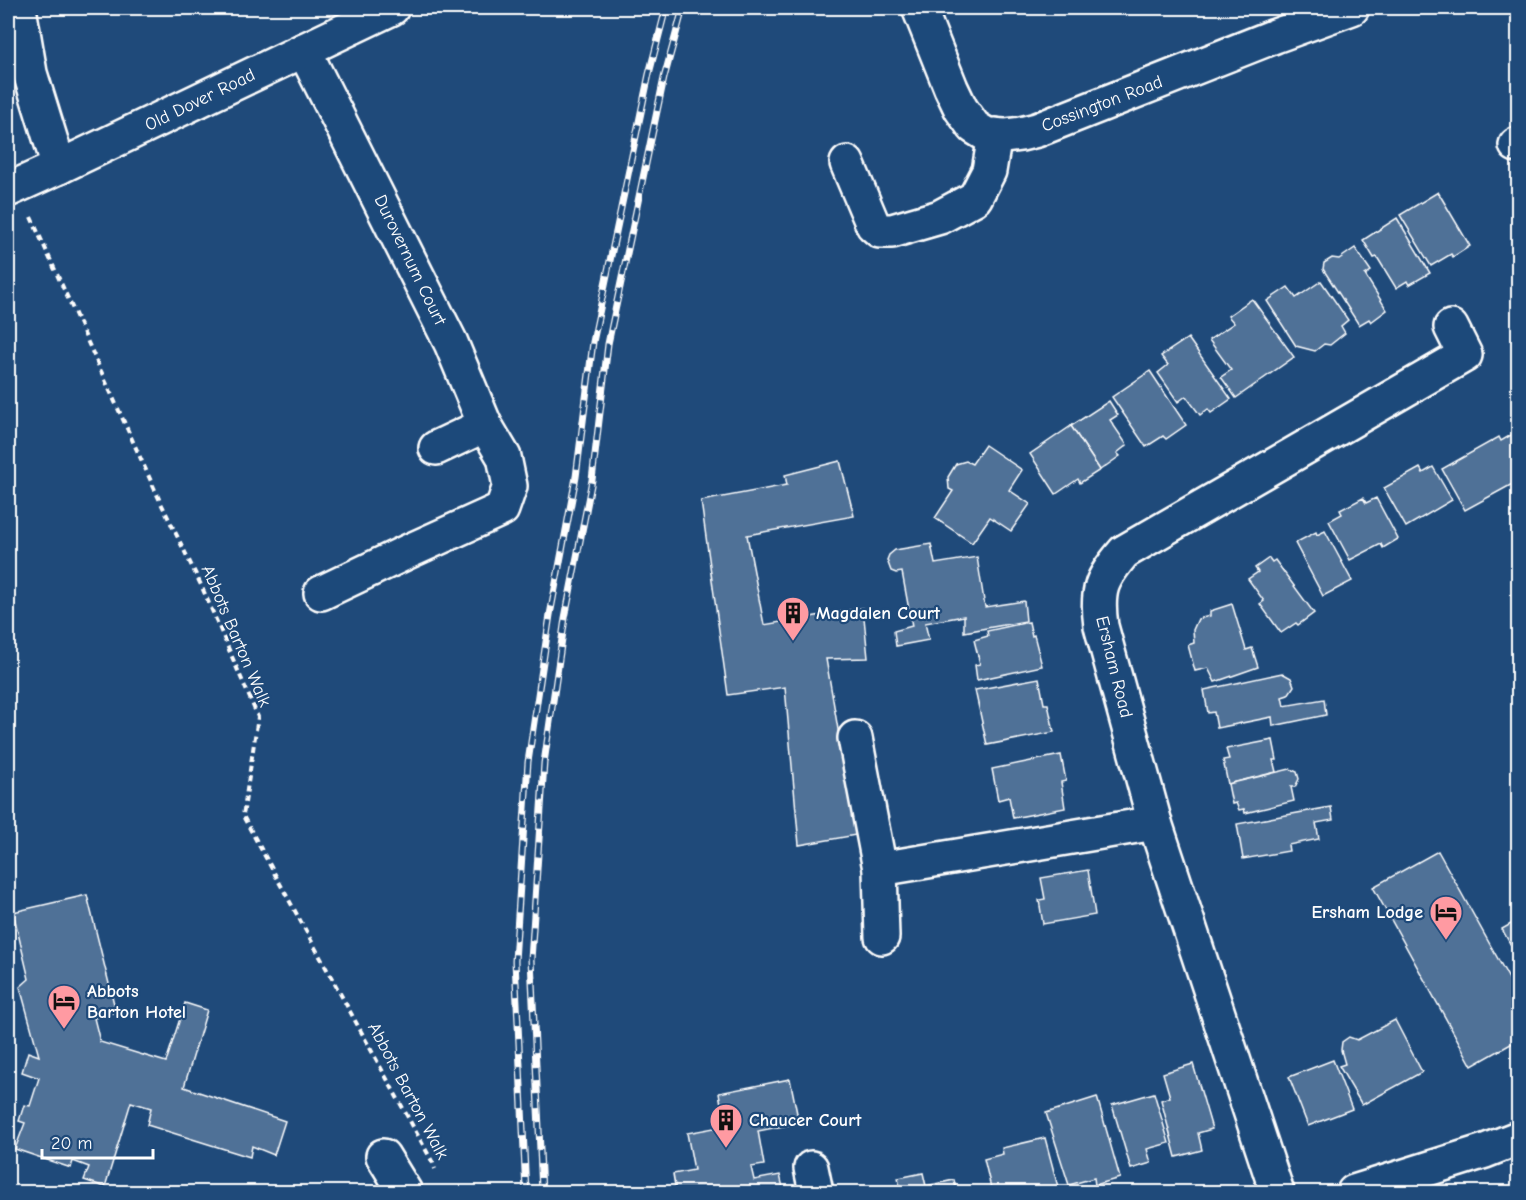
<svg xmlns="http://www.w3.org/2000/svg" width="1526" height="1200" font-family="'Comic Neue',sans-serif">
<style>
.building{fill:#507197;stroke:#fff;stroke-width:1.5}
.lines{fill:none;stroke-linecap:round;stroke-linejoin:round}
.minor-casing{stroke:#fff;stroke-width:38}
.major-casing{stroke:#fff;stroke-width:38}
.path{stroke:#fff;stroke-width:4;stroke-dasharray:6 4.5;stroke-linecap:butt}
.minor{stroke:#1f4a7a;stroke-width:33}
.major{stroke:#1f4a7a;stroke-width:33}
.rail-casing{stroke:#fff;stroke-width:7}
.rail{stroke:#1f4a7a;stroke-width:4.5;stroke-dasharray:14;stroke-linecap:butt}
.labels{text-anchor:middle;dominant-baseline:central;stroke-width:4.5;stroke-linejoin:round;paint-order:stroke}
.street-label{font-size:18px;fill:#fff;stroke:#1f4a7a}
.poi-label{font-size:18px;font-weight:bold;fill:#fff;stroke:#1f4a7a;text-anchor:start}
</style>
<rect width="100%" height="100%" fill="#1f4a7a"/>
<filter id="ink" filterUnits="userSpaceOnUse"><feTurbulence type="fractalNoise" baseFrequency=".0167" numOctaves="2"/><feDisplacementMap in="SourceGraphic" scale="12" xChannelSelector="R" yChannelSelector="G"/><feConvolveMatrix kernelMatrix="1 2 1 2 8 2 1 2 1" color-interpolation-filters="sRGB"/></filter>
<g filter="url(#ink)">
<g class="building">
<polygon points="1438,192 1470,246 1453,257 1451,254 1431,266 1400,215"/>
<polygon points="1397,218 1430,273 1409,285 1407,281 1396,288 1377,257 1374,258 1363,240"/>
<polygon points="1355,248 1371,271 1365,275 1387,310 1371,322 1369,319 1359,325 1323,269 1324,263 1332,258 1339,259"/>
<polygon points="1321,281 1348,320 1341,326 1345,333 1330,345 1324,344 1315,351 1296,346 1267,301 1288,287 1296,298"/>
<polygon points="1252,299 1294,357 1236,398 1221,377 1231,370 1209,340 1234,323 1228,316"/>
<polygon points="1188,338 1231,399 1211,413 1208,409 1200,415 1186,396 1178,402 1158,373 1168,365 1161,356"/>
<polygon points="1150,371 1186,425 1166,439 1163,436 1146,447 1112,397"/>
<polygon points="1109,401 1118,415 1110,420 1127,445 1117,453 1120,456 1100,470 1071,426"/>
<polygon points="1071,426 1100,470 1080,483 1078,479 1056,494 1030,454"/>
<polygon points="1518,431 1518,481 1465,510 1442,469 1499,437 1501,441"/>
<polygon points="985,445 1022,470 1009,490 1030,504 1011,531 990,517 972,543 935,518 953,491 949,489 948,477 956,464 966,461 972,464"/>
<polygon points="840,461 854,516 747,535 764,625 863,608 868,658 826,659 856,835 799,845 785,687 728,695 701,501 787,485 785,475"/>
<polygon points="1433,467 1452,500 1406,527 1384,488 1420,468 1423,473"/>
<polygon points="1363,498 1366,503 1376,498 1398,539 1383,548 1381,544 1350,560 1329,521 1342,514 1340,510"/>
<polygon points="1325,531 1352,581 1323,596 1295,543 1316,532 1317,535"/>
<polygon points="931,544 935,564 977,557 985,607 1024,601 1026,621 964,632 964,616 925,623 929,640 896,646 894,631 912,626 902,572 896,573 891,571 887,560 889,555 895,550"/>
<polygon points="1269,558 1272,562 1275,560 1314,613 1298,625 1296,623 1281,633 1260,604 1264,601 1248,579 1258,572 1255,568"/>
<polygon points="1232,604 1246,650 1252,648 1258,667 1215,682 1208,668 1195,671 1188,645 1194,643 1193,630 1198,619 1210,616 1210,611"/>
<polygon points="1029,622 1032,636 1034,635 1042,666 977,680 975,665 980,664 974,640 988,636 987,631"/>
<polygon points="1282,673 1291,678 1294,686 1288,695 1282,697 1284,706 1324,699 1326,715 1273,726 1272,717 1217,728 1214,712 1208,713 1204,690"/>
<polygon points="1039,678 1044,704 1048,704 1054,732 987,745 975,690"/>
<polygon points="1273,740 1277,760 1273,760 1276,772 1228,784 1223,760 1229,759 1226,749"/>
<polygon points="1061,755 1066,781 1061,782 1065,808 1013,818 1009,797 998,800 992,769"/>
<polygon points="1290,769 1297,772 1299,779 1295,787 1291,787 1294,801 1245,813 1244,809 1239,810 1236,803 1232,804 1228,784"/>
<polygon points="1331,807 1333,820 1316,823 1319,839 1288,845 1289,851 1243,859 1237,824"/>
<polygon points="1438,851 1518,995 1518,1040 1472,1066 1373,887"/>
<polygon points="1088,870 1095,915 1043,924 1039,900 1045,899 1041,878"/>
<polygon points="87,895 116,1012 94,1018 100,1042 166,1062 185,1003 207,1010 184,1087 285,1121 274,1155 252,1146 250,1157 147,1125 151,1108 131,1102 105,1187 84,1180 89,1167 73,1161 71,1168 15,1149 25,1123 19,1121 24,1105 30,1106 39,1078 22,1072 28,1052 39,1056 20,987 29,979 13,912"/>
<polygon points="1518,920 1518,958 1502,929"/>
<polygon points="1395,1020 1422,1072 1362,1105 1339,1066 1345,1064 1341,1050 1342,1042 1349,1037 1357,1040"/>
<polygon points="1333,1060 1352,1109 1308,1126 1289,1077"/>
<polygon points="1193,1064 1212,1129 1198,1133 1202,1150 1176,1157 1161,1100 1170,1097 1163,1073"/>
<polygon points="790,1079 799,1123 758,1131 764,1165 751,1167 754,1180 780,1175 784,1192 676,1192 673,1174 694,1170 687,1133 725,1126 719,1093"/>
<polygon points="1154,1093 1169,1143 1147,1149 1151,1163 1131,1169 1112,1105"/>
<polygon points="1097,1097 1120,1178 1095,1185 1094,1178 1069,1185 1046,1113"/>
<polygon points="1045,1138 1058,1187 1036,1192 992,1192 984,1159 1003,1154 1002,1148"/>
<polygon points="923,1173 926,1186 954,1180 957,1192 901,1192 898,1178"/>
</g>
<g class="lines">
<g class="minor-casing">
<g id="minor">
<polyline points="19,8 30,73 59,167"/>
<polyline points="919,8 951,88 961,109 974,127 987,135 1005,136 1021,134 1037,130 1275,36 1352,8"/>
<polyline points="304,50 451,343 485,425 436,448"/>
<polyline points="1516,145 1518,144"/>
<polyline points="847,163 873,225 880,231 892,231 940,217 975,198 989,171 995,135"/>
<polyline points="8,190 59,167 392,8"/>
<polyline points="321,593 407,552 502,509 510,486 504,457 485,425"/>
<polyline points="855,738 880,869 882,937"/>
<polyline points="880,869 1155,823"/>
<polyline points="383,1156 405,1192"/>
<polyline points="811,1168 816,1192"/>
<path d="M1277 1192 1155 823 1101 626C1096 590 1101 579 1124 552L1465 355 1451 327"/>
</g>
</g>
<g class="major-casing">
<polyline id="major" points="1354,1192 1485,1151 1518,1138"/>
</g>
<polyline class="path" points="31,217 160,501 201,585 258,717 243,816 433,1163 435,1169"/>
<use href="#minor" class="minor"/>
<use href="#major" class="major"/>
<g class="rail-casing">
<g id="rail">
<polyline points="526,1192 515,961 528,762 550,615 576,477 593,342 649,74 666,8"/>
<polyline points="542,1192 531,960 544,763 565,618 592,480 608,344 664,78 683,8"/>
</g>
</g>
<use href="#rail" class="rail"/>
</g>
</g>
<defs>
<g id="building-pin" transform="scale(1.725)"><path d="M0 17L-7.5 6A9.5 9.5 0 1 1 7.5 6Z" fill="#ff9aa2" stroke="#1f4a7a"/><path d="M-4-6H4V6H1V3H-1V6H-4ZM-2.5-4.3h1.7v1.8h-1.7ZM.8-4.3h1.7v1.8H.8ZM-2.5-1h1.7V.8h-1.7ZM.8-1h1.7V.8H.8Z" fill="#111"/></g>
<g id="hotel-pin" transform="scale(1.725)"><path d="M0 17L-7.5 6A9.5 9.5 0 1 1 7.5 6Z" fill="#ff9aa2" stroke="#1f4a7a"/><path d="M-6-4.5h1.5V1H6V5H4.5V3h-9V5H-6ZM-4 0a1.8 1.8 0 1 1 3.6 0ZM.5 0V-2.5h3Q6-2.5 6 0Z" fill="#111"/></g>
</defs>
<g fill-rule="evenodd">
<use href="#building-pin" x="793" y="613"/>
<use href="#hotel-pin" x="1446" y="912"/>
<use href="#hotel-pin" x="64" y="1001"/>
<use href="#building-pin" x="726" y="1120"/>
</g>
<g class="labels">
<g class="street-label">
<text transform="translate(200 100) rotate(-26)">Old Dover Road</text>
<text transform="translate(1102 104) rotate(-21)">Cossington Road</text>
<text transform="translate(410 260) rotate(64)">Durovernum Court</text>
<text transform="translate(236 636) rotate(67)">Abbots Barton Walk</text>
<text transform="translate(1114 667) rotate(76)">Ersham Road</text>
<text transform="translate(408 1091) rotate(62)">Abbots Barton Walk</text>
</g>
<g class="poi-label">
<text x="816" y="613">Magdalen Court</text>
<text x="1423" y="912" text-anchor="end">Ersham Lodge</text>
<text x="87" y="991">Abbots<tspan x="87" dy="21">Barton Hotel</tspan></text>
<text x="749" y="1120">Chaucer Court</text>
</g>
</g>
<rect width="1526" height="1200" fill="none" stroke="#1f4a7a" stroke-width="30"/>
<rect x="15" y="15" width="1496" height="1170" fill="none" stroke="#fff" stroke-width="2" filter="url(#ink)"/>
<path d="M42 1149v9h111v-9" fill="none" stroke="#ffffff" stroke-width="3"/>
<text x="51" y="1149" font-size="18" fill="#ffffff" stroke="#1f4a7a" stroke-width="4.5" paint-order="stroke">20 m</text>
</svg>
